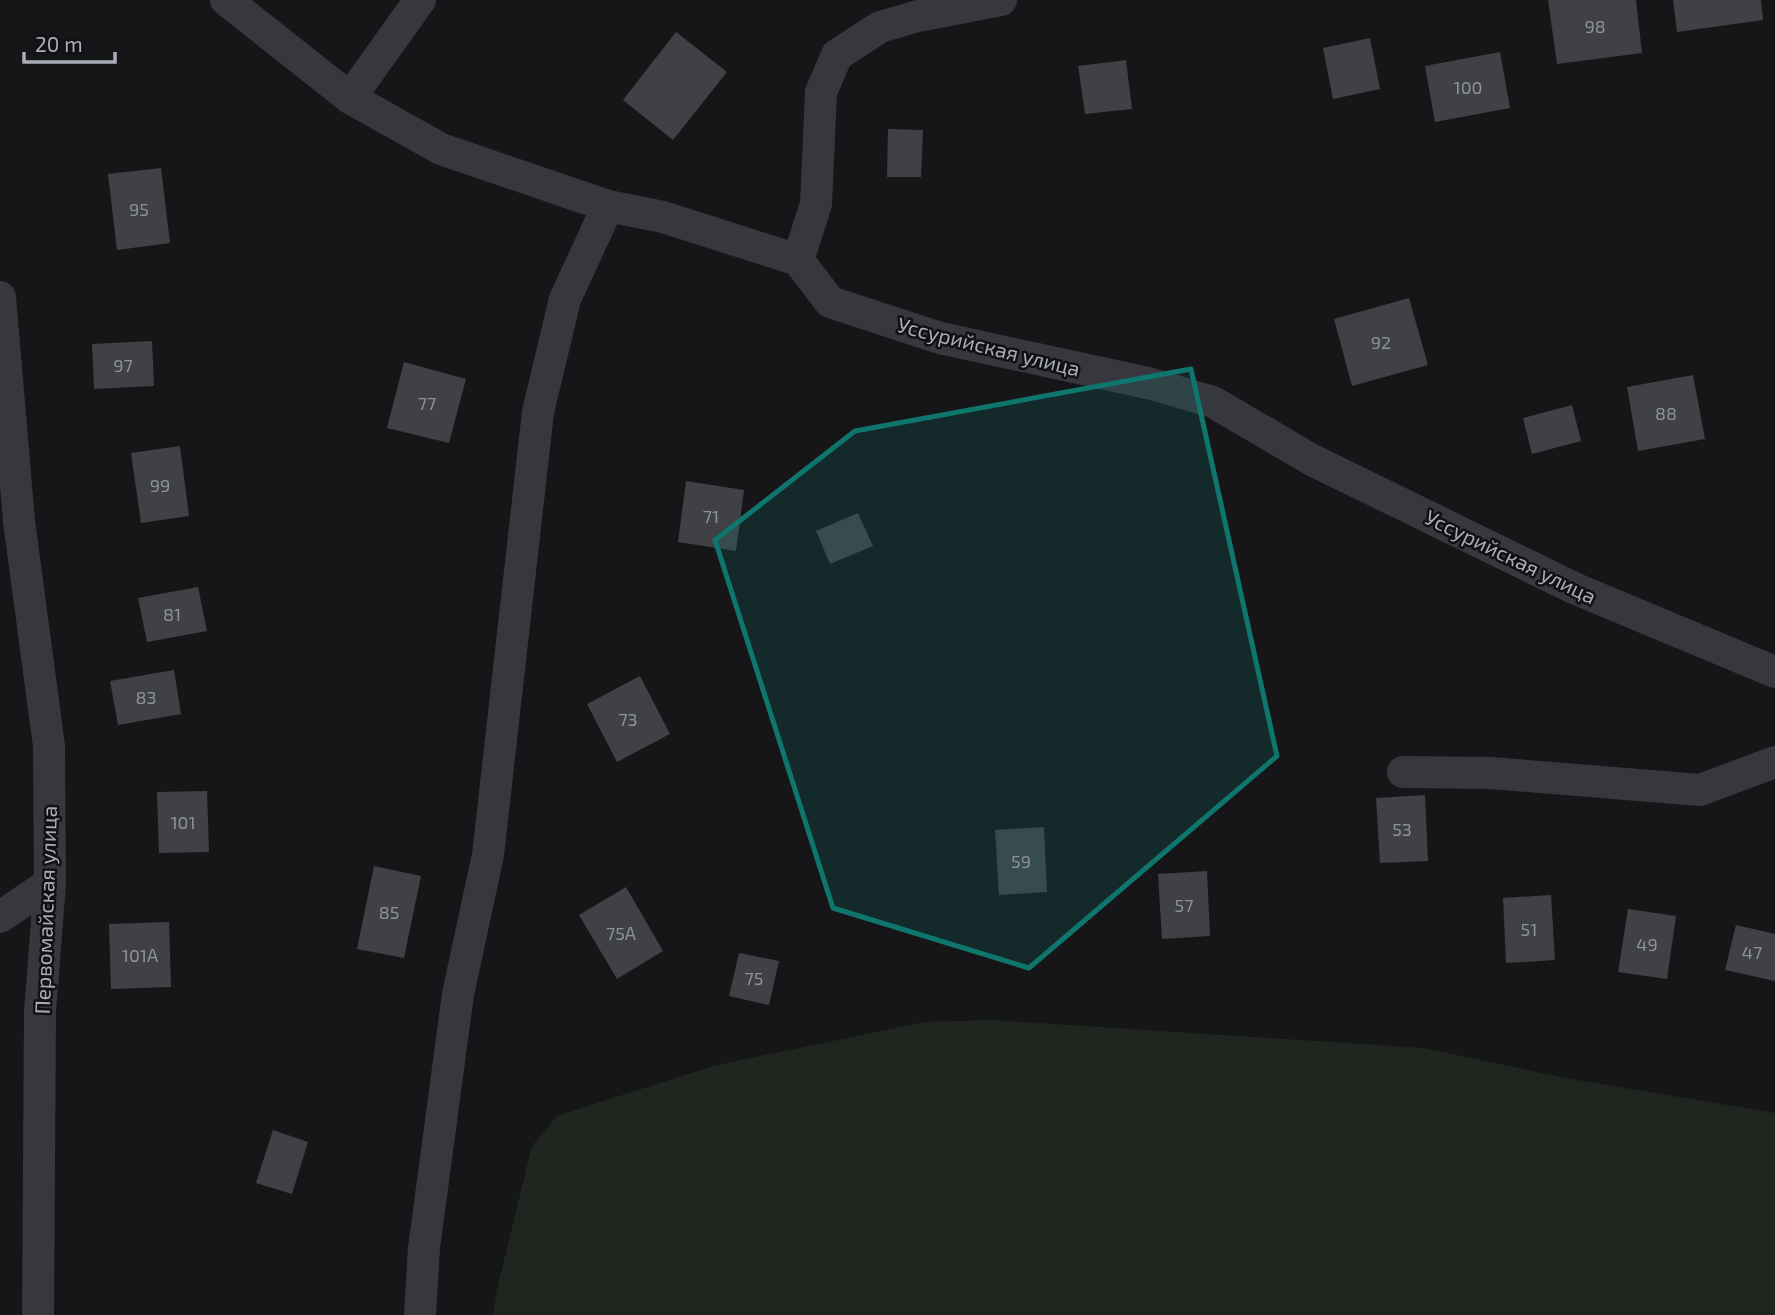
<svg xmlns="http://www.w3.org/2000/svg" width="1775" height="1315" font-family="'Exo 2',sans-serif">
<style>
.green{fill:#1e261f}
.building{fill:#404145}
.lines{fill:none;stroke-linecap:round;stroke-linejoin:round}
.minor{stroke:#37383d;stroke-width:32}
.marked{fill:#0f766e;fill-opacity:0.2;stroke:#0f766e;stroke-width:5;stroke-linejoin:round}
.labels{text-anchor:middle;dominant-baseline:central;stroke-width:5;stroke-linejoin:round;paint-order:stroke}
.number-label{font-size:18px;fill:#8e929b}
.street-label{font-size:21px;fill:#a8adb8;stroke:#111113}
</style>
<rect width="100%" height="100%" fill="#161618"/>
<polygon class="green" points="992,1020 1423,1048 1571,1079 1775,1113 1775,1315 493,1315 497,1289 532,1146 557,1116 713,1066 924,1022"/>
<g class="building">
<polygon points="1548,0 1636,0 1642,53 1557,64"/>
<polygon points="1673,0 1761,0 1763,20 1677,32"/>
<polygon points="676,32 727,72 673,140 623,100"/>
<polygon points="1370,38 1380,89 1333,99 1323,48"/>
<polygon points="1500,52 1510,108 1435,122 1425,66"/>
<polygon points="1126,60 1132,109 1085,114 1078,66"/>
<polygon points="888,129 923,130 921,177 887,177"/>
<polygon points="161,168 170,243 117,250 108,174"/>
<polygon points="1409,298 1428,365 1352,386 1334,319"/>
<polygon points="152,341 154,386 94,389 92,344"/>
<polygon points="404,362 466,379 449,443 387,428"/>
<polygon points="1693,375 1705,439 1638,451 1627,387"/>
<polygon points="1572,405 1581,441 1532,454 1523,418"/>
<polygon points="180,446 189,516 141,523 131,453"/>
<polygon points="686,481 744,490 736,551 678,542"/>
<polygon points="858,513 873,546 830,564 816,531"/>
<polygon points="198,587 207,631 147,642 138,598"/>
<polygon points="174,670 181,714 118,725 110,681"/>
<polygon points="640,676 670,734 617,762 587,704"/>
<polygon points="207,791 209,852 159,853 157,792"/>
<polygon points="1425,795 1428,861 1380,863 1376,798"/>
<polygon points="1044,827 1047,892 999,895 995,830"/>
<polygon points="374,866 421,876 404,958 357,949"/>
<polygon points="1207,871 1210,936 1162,939 1158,874"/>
<polygon points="626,887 663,951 617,979 579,915"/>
<polygon points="1551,895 1555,960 1506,963 1503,898"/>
<polygon points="1628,909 1676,916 1667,979 1618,972"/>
<polygon points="169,922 171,987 111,989 109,924"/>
<polygon points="1736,925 1775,934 1775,981 1725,970"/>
<polygon points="739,953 779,961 769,1005 729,996"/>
<polygon points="273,1130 308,1142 292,1194 256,1183"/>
</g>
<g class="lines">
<g class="minor">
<polyline points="226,0 350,98 441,149 608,206 663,217 798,260 830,302 940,338 1152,384 1213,402 1312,460 1576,589 1775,672"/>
<polyline points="350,98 420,0"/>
<polyline points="798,260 816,204 821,92 837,55 880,27 918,16 1001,0"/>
<polyline points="0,297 19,521 49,746 50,883 40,1012 38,1315"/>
<polyline points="1403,772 1491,773 1700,790 1775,762"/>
<polyline points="0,917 50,883"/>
<polyline points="420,1315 424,1248 458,994 488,855 538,412 565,299 608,206"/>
</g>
</g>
<path class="marked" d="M1191 369 1277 756 1029 968 833 908 715 540 855 431Z"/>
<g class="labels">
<g class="number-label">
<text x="1595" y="26">98</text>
<text x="1468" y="87">100</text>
<text x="139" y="209">95</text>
<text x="1381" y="342">92</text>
<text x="123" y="365">97</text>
<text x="427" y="403">77</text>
<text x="1666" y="413">88</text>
<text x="160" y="485">99</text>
<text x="711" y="516">71</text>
<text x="172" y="614">81</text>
<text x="146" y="697">83</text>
<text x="628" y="719">73</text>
<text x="183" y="822">101</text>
<text x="1402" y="829">53</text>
<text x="1021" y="861">59</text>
<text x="1184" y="905">57</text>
<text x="389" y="912">85</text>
<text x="1529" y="929">51</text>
<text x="621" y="933">75А</text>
<text x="1647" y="944">49</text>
<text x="1752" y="952">47</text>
<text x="140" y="955">101А</text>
<text x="754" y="978">75</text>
</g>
<g class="street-label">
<text transform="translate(989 346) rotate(14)">Уссурийская улица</text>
<text transform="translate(1511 556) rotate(26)">Уссурийская улица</text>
<text transform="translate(45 910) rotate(-88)">Первомайская улица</text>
</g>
</g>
<path d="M24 52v10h91v-10" fill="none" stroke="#a8adb8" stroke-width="3.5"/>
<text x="35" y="52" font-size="21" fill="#a8adb8" stroke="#111113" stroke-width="5" paint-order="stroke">20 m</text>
</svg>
